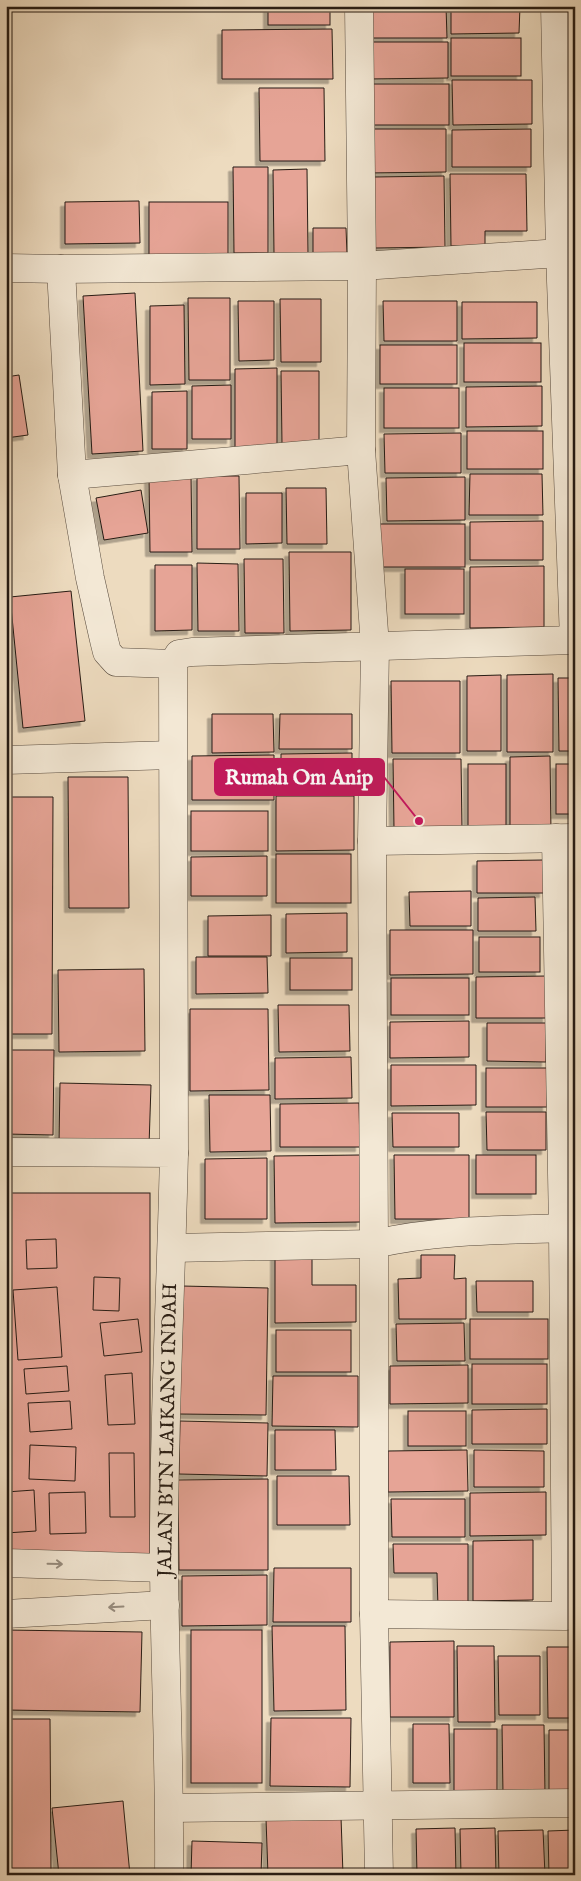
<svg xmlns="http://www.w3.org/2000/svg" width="581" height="1881" font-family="'IM FELL English',serif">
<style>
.building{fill:#e6a496;stroke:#261b13;filter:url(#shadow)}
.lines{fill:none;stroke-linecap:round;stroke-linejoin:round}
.minor-casing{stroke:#584b3e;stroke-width:29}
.minor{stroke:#f3e8d5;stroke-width:28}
.oneway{stroke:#978c7e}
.labels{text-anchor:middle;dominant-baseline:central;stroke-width:4;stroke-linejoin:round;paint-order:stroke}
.street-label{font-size:20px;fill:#261b13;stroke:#f3e8d5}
.leader{fill:none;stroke:#c2185b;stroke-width:2}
.callout-dot{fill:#c2185b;stroke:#f3e8d5;stroke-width:2}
.callout{fill:#c2185b;stroke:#c2185b;stroke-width:2}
.callout-label{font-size:21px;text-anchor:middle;font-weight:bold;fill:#fff}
</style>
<defs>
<filter id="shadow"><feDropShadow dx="-4.5" dy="4.5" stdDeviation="0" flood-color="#0004"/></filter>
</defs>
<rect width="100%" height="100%" fill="#eddbbf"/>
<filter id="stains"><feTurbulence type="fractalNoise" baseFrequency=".004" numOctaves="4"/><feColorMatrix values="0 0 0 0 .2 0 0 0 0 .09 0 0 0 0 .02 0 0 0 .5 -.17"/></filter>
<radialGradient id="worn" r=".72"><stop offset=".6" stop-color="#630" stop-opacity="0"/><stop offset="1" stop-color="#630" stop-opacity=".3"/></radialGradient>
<g class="building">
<rect x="268" y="6" width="62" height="19"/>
<polygon points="369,6 446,6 447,38 369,38"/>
<polygon points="451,6 520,6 519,33 451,34"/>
<polygon points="332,29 333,79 222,79 222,30"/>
<rect x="451" y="38" width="70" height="38"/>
<polygon points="367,42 448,42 448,78 367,79"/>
<rect x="573" y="69" width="2" height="38"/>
<polygon points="452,80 532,80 532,124 453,125"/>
<rect x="368" y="84" width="81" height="41"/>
<polygon points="259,88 324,88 325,161 260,161"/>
<polygon points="366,129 446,129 446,172 366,173"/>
<polygon points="531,129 531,167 452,167 452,130"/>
<polygon points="233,167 268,167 268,253 234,253"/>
<polygon points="307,169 308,254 274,254 273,170"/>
<polygon points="450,174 526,174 527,231 485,231 485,246 451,246"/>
<polygon points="444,176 445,247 375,248 374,177"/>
<polygon points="139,201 140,243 65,244 65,202"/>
<rect x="149" y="202" width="79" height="57"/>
<polygon points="313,228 346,228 347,254 313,254"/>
<polygon points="135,293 143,451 92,454 83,296"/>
<polygon points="188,298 230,298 230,380 189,380"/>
<polygon points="280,299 321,299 321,362 281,362"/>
<polygon points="238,301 274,301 274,360 239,361"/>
<polygon points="383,301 457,301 457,341 384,341"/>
<polygon points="462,302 537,302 537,338 462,339"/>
<polygon points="184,305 185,384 150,385 150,306"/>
<rect x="464" y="343" width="77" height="39"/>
<rect x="380" y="345" width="77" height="39"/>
<polygon points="277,368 277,451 235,451 235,369"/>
<polygon points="281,371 319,371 319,444 282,444"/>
<polygon points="19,375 28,435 6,438 6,377"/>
<polygon points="231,385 231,439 192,439 192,386"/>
<polygon points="542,386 542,426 466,427 466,387"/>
<rect x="384" y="388" width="75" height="40"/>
<polygon points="187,391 187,449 152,449 152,392"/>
<rect x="467" y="431" width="76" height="38"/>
<polygon points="461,433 461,473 385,473 384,434"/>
<polygon points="149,474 191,474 192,552 150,552"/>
<polygon points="470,474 542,474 543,515 469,515"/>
<polygon points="197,476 239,476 240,549 197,549"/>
<polygon points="465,477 465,520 387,521 386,478"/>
<polygon points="286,488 326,488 327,544 287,544"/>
<polygon points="141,490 148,533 104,540 96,498"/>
<polygon points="246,493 282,493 282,543 246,544"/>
<polygon points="543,521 543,560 470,560 470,522"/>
<rect x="378" y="524" width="87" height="43"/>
<polygon points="289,552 351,552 351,630 290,631"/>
<polygon points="244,559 283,559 284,633 245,633"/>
<polygon points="197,563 238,564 239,631 198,631"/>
<polygon points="155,565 192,565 192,630 155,631"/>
<polygon points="544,566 544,627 470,628 470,567"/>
<rect x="405" y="569" width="59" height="45"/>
<polygon points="71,591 85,721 23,728 10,597"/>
<polygon points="553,674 553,752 507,752 507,675"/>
<polygon points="501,675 501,751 467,751 467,676"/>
<polygon points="558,678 575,678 575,751 559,751"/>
<polygon points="391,681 460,681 460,753 392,753"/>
<polygon points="212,714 273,714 274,752 212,753"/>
<polygon points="280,714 352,714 352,749 279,749"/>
<polygon points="352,753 352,789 281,790 281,754"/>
<polygon points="274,755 274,800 192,800 192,756"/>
<polygon points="550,756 551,833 510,833 510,757"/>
<polygon points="393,759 461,759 462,829 394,829"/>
<rect x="468" y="764" width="38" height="68"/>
<rect x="556" y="764" width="19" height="50"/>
<polygon points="68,777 128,777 129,908 69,908"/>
<polygon points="276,796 354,796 354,850 276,851"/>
<polygon points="6,797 53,797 52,1034 6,1034"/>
<rect x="191" y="811" width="77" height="40"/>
<rect x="276" y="854" width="75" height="49"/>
<polygon points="267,856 267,896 191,896 191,857"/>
<polygon points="543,860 544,893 477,893 477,861"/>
<polygon points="471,891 471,926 410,926 409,892"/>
<polygon points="535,897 536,931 478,931 478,898"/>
<polygon points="347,913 347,952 286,953 286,914"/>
<polygon points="271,915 271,956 208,956 208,916"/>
<polygon points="390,930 473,930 473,974 390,975"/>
<rect x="479" y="937" width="61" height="35"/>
<polygon points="196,957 267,957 268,993 196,994"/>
<rect x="290" y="958" width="62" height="32"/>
<polygon points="144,969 145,1051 59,1052 58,970"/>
<polygon points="547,976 547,1018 476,1018 476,977"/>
<rect x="391" y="978" width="78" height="37"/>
<polygon points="278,1005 349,1005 350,1051 279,1052"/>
<polygon points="190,1009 268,1009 269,1090 190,1091"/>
<polygon points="469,1021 469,1057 390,1058 390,1022"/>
<polygon points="487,1023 546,1023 546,1062 487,1061"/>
<polygon points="6,1050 54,1050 53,1135 6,1134"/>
<polygon points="351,1057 352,1098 275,1099 275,1058"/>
<polygon points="391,1065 476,1065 476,1105 391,1106"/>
<rect x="486" y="1068" width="61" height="39"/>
<polygon points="60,1083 151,1085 149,1146 59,1144"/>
<polygon points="209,1095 270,1095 271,1151 210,1152"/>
<polygon points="359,1103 360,1147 280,1147 280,1104"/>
<polygon points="486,1112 546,1112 546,1150 487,1150"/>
<polygon points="392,1113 459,1113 459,1147 393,1147"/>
<polygon points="360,1155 361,1222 275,1223 274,1156"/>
<polygon points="394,1155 469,1155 469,1219 395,1219"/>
<rect x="476" y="1155" width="60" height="39"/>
<polygon points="267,1158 267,1219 205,1219 205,1159"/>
<rect x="6" y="1193" width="144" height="364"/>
<polygon points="56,1239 57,1268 27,1269 26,1240"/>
<polygon points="275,1254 312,1254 312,1285 356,1285 356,1322 275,1323"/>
<polygon points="421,1255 455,1255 454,1279 466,1278 466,1319 399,1319 398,1279 421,1278"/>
<polygon points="94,1277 120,1278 119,1311 93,1310"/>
<polygon points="476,1281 533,1281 533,1312 477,1312"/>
<polygon points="182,1286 268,1288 266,1415 179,1414"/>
<polygon points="57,1287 62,1357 18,1360 13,1290"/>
<polygon points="138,1319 142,1352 104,1356 100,1323"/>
<rect x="470" y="1319" width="78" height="40"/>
<polygon points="464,1323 465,1361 397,1361 396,1324"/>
<rect x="276" y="1330" width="75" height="42"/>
<rect x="472" y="1364" width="75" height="40"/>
<polygon points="468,1365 468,1403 390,1404 390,1366"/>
<polygon points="67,1366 69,1391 26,1394 24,1369"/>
<polygon points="132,1373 135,1424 108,1425 105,1375"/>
<polygon points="273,1376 358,1376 358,1427 272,1426"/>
<polygon points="70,1401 72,1429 30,1432 28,1403"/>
<polygon points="547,1409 547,1444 472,1444 472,1410"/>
<rect x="408" y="1411" width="58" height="35"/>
<polygon points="180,1421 268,1423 267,1476 179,1474"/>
<polygon points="275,1430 335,1430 336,1470 275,1470"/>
<polygon points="30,1445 76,1447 75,1481 29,1479"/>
<polygon points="467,1450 468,1491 388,1492 388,1451"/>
<polygon points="474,1450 544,1451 544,1487 474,1487"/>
<polygon points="109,1453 134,1453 135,1517 110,1517"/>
<polygon points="277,1476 349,1476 350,1525 277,1525"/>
<polygon points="268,1479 268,1570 179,1570 178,1480"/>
<polygon points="34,1490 36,1531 6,1533 6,1492"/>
<polygon points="85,1492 86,1533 50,1534 49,1493"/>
<polygon points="546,1492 546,1535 470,1536 470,1493"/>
<polygon points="391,1499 465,1499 465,1537 392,1537"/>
<polygon points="533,1540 533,1600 473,1601 473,1541"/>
<polygon points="393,1544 468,1544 468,1607 438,1607 437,1573 394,1573"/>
<polygon points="274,1568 351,1568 351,1622 273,1622"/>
<polygon points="267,1575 267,1625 182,1626 182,1576"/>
<polygon points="272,1626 345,1626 346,1710 274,1711"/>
<polygon points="6,1630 142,1632 140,1712 6,1710"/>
<rect x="191" y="1630" width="71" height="153"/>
<polygon points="454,1641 454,1717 390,1717 390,1642"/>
<polygon points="457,1646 494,1646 495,1722 458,1722"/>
<polygon points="547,1647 575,1647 575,1718 548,1718"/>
<polygon points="498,1656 540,1656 540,1715 499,1715"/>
<polygon points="271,1718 351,1718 350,1787 270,1786"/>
<polygon points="6,1719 50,1719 51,1870 6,1870"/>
<polygon points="413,1724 449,1724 450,1783 413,1783"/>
<polygon points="502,1725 544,1725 545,1795 503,1794"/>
<rect x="454" y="1729" width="43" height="65"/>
<polygon points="549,1730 575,1730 575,1793 549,1792"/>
<polygon points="123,1801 130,1875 59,1875 52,1808"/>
<polygon points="341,1817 343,1875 268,1875 266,1819"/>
<polygon points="455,1828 456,1875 417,1875 416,1829"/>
<polygon points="495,1828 496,1875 461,1875 460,1829"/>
<polygon points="543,1830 545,1875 499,1875 498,1831"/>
<polygon points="575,1830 575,1875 549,1875 548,1831"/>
<polygon points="192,1841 262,1843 261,1875 191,1875"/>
<polygon points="51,1870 52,1875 6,1875 6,1871"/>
</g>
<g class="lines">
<g class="minor-casing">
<g id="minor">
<polyline points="359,6 362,266 361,450"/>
<polyline points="6,268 61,269 362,266 560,253"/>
<polyline points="61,269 72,475 90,578 104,640 107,652 116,662 173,664"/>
<polyline points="72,475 361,450 375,646 372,841 374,1244 374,1614 379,1875"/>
<polyline points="6,760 172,755"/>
<polyline points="372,841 573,838"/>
<path d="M6 1152 174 1153C171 1292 163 1430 164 1569 165 1671 170 1773 169 1875"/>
<polyline points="174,1153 173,664 179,654 192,652 574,640 560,253 555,6"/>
<path d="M172 1248 374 1244C438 1229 509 1230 575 1228"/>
<polyline points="6,1563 164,1568"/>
<polyline points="6,1614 165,1605"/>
<polyline points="374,1614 566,1616 563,1229 556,838"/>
<polyline points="170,1808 575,1803"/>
</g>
</g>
<use href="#minor" class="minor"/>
</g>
<defs><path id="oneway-shaft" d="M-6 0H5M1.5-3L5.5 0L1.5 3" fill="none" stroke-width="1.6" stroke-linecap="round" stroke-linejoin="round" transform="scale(1.25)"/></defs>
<g class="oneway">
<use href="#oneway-shaft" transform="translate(55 1564) rotate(1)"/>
<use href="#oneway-shaft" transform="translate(116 1607) rotate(177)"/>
</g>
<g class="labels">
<g class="street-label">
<text transform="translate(168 1430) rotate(-89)">JALAN BTN LAIKANG INDAH</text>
</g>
</g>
<path class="leader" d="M419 821L384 777"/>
<circle class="callout-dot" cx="419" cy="821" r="5"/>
<rect class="callout" x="215" y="759" width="169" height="36" rx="5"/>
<g class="callout-label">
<text x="299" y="784">Rumah Om Anip</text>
</g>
<rect width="581" height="1881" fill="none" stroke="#eddbbf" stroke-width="25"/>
<rect x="8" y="8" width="566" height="1866" fill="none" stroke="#261b13" stroke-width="2.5"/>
<rect x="12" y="12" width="556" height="1856" fill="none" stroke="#261b13"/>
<rect width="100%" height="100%" filter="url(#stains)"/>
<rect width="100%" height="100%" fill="url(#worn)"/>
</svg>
